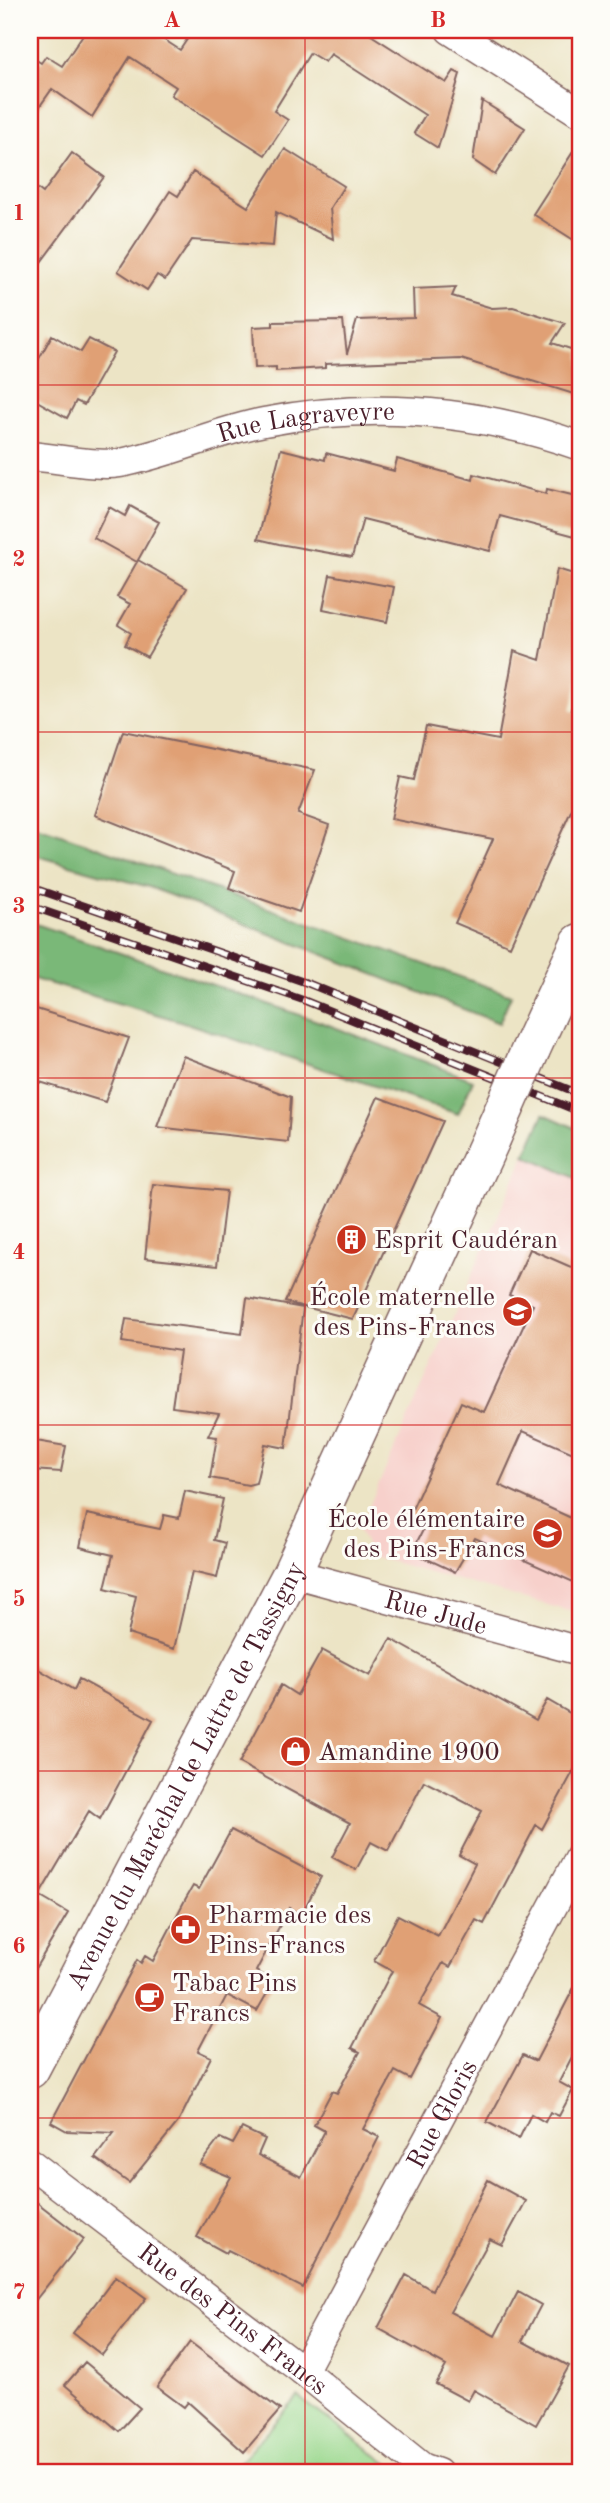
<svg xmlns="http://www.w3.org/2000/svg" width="610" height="2503" font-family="'Old Standard TT',serif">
  <rect width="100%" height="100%" fill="#fdfcf7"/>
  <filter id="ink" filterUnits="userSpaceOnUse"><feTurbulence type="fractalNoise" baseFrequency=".0143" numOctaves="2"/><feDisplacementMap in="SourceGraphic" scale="14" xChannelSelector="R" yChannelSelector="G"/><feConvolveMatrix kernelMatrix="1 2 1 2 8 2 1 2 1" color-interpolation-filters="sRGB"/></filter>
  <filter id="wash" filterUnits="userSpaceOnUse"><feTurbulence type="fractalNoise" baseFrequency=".00686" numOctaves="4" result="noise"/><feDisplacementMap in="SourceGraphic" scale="28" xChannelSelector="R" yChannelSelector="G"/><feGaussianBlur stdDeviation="1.57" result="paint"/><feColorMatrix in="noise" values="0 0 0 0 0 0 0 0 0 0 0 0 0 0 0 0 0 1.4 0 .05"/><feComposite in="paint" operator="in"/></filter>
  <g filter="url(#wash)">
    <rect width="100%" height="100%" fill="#ece4c5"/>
    <path fill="#f7d0cb" d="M525,1155l55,25v434l-209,-58 -12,-27z"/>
    <path fill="#99d78c" stroke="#727b5c" stroke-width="2" d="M298,2397l103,76h-171z"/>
    <path fill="#7ab878" stroke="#626c52" stroke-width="2" d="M30,824l28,9 453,162 -12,28 -350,-136 -119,-33z
      M30,922l296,102 147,56 -15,34 -278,-93 -150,-43z
      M544,1114l36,16v50l-55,-25z"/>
    <g id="blocks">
      <path fill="#e0a074" d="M86,30h63l31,20 12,-18 4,3 4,-5h163l83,53 8,-12 6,3 -22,74 -24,-15 11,-18 -94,-61 -6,8 -15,-9 -36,58 14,9 -23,35 -94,-60 5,-8 -46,-30 -38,60 -40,-28 -22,31v-64l11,7 5,-7 16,10z
        M482,101l43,27 -30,47 -22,-15z
        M580,141v103l-47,-30z
        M285,149l59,37 -14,22 3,31 -57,-27 -3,34 -81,-6 -27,40 -8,-5 -10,15 -29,-19 52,-80 8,5 15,-24 55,35z
        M72,153l32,24 -74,100v-94l13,10z
        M456,287l-4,9 40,12 21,-1 52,16 -13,20 28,9v44l-119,-37 -136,5v4l-49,3v-4l-21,1 -2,-41 20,-1v-4l70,-1 4,33 10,-34 57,-2 -1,-29z
        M52,335l29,17 8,-13 25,13 -30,53 -8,-4 -9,17 -37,-21v-22z
        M281,449l44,11 1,-7 68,18 3,-12 76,21 1,-6 72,20 1,-5 33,8v18l-5,21 -75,-20 -10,35 -127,-32 -11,38 -73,-13 -21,-5z
        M130,506l29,16 -22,40 -43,-24 15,-31 16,9z
        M138,560l49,28 -40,69 -22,-12 6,-12 -13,-8 12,-21 -13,-7z
        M557,569l23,7v98l-9,36 9,2v79l-70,155 -55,-23 38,-84 -102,-20 9,-42 14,3 12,-54 72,14 16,-89 26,9z
        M330,575l64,12 -7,35 -64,-13z
        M123,731l192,39 -17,44 31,11 -30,87 -70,-24 6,-17 -140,-56z
        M30,1007l99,31 -24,64 -75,-23z
        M183,1056l108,41 -3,45 -131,-15z
        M378,1097l65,24 -90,198 -68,-17z
        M153,1184l73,7 -9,75 -72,-8z
        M530,1249l50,22v185l-57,-25 -24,54 81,37v63l-105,-47 -20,34 -43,-20 13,-26 -17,-8 53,-116 23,10 49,-107 -24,-10z
        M247,1298l56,10 -17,140 -21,-4 -9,39 -8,2 -38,-7 7,-41 -9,-1 11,-23 -47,-6 8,-56 -58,-9 4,-23 116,15z
        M36,1441l30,5 -5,26 -29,-2z
        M185,1491l38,8 -9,41 11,3 -8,35 -25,-6 -18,77 -46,-15 8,-38 -31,-8 8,-33 -33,-8 7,-33 73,15 4,-14 15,3z
        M391,1639l145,81 11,-20 33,19v40l-38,70 -6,-4 -52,99 -8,-4 -26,47 -7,-4 -24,42 23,13 -32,61 -15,-8 -32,58 16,8 -76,151 -75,-38 -2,3 -29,-16 34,-60 -31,-13 20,-26 13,6 9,-16 23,11 -7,16 43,22 24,-46 -11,-6 18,-34 5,2 23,-41 -8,-4 40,-77 -18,-10 24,-46 40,21 37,-72 -16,-9 23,-44 -58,-30 -36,70 -17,-9 -15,28 -24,-13 18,-34 -111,-60 42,-78 16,10 25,-45 48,26z
        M30,1664l44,26 5,-11 74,41 -53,99 -11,-8 -50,85 29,17 -38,64z
        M231,1830l90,47 -20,38 -12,-7 -33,63 18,10 -17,30 -30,-16 -29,56 13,6 -32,64 -50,62 -34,-25 19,-25 -47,-2 -16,-9 86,-162 4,3 4,-7 8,5 33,-63 7,-12 6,3z
        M580,1976v65l-21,41 14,8 -14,26 -9,-4 -5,10 -14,-8 -12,25 -32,-17 36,-67 13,6z
        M488,2180l38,21 -24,44 -12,-6 -40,73 45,24 23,-44 23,13 -19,36 47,25 -33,59 -62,-35 -6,11 -32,-17 10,-18 -68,-38 28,-53 26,15z
        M30,2197l54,42 -54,68z
        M116,2276l30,22 -44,57 -29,-22z
        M190,2342l90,68 -36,42 -56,-50 -4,5 -27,-20z
        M85,2362l55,46 -21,23 -54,-46z"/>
    </g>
  </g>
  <g filter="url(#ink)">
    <use href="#blocks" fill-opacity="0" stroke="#836461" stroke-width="2"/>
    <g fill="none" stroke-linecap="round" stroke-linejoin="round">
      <defs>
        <g id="street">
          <path d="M450,30l130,83"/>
          <path id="s1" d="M30,456c26,2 66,11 90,7 49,-9 96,-32 144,-41 109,-21 212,-13 316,24"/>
          <path id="s2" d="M292,1573l288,78"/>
          <path id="s3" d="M30,2163l273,208 119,96 16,6"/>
          <path id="s4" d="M303,2371l277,-515"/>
        </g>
        <g id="secondary">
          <path d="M531,1049l49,-106"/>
          <path id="s5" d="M30,2069l262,-496 199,-434"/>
        </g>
      </defs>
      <use href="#street" stroke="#836461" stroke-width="31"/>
      <use href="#secondary" stroke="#836461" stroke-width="41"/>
      <use href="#street" stroke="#fff" stroke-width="28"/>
      <use href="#secondary" stroke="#fff" stroke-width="38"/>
      <defs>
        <path id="rail" d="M30,887l277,96 273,111
          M30,906l273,94 277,112"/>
      </defs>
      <use href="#rail" stroke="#4a1f2b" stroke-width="8"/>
      <use href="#rail" stroke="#fdfcf7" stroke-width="5" stroke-dasharray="16" stroke-linecap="butt"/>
      <defs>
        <path id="secondary-bridge" d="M491,1139l40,-90"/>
      </defs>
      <use href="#secondary-bridge" stroke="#836461" stroke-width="41" stroke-linecap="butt"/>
      <use href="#secondary-bridge" stroke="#fff" stroke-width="38"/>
    </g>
  </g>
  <path fill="none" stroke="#d62828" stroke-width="2" stroke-opacity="0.55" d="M305,30v2443M30,385h550M30,732h550M30,1078h550M30,1425h550M30,1771h550M30,2118h550"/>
  <defs>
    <symbol id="building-disc" viewBox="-11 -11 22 22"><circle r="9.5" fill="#c8321e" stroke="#fdfcf7"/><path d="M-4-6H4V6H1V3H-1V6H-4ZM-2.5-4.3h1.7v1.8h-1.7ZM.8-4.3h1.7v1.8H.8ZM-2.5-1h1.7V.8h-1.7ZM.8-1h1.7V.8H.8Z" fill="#fff"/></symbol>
    <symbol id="school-disc" viewBox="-11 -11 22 22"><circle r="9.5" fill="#c8321e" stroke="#fdfcf7"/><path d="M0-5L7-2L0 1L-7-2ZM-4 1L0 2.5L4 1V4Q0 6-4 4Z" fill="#fff"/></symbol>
    <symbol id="shop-disc" viewBox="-11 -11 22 22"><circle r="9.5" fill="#c8321e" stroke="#fdfcf7"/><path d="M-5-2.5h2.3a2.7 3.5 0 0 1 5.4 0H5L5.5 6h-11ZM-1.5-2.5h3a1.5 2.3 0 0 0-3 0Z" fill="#fff"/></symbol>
    <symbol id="pharmacy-disc" viewBox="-11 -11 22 22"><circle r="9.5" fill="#c8321e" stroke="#fdfcf7"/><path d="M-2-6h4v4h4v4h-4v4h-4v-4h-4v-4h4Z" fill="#fff"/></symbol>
    <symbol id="cafe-disc" viewBox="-11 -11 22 22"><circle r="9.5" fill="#c8321e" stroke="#fdfcf7"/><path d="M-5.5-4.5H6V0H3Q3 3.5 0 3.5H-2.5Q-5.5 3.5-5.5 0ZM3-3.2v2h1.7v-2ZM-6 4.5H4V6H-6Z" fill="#fff"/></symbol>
  </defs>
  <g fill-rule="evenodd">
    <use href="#building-disc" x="334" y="1222" width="35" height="35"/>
    <use href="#school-disc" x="500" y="1294" width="35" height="35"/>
    <use href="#school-disc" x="530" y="1516" width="35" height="35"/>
    <use href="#shop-disc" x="278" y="1734" width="35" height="35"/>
    <use href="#pharmacy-disc" x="168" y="1912" width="35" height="35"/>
    <use href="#cafe-disc" x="132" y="1980" width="35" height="35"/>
  </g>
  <g text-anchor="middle" stroke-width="6" stroke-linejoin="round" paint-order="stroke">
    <g font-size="26" fill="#4a1f2b" stroke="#fdfcf7">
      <text dy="9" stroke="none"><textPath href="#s1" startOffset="282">Rue Lagraveyre</textPath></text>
      <text dy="9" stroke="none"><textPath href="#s2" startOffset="149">Rue Jude</textPath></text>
      <text dy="9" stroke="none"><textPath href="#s5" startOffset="332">Avenue du Maréchal de Lattre de Tassigny</textPath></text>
      <text dy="9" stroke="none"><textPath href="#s4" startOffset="292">Rue Gloris</textPath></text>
      <text dy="9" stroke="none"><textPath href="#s3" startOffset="256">Rue des Pins Francs</textPath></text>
    </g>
    <g font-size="26" fill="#4a1f2b" stroke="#fdfcf7" text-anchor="start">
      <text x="374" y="1248">Esprit Caudéran</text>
      <text x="495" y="1305" text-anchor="end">École maternelle<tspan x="495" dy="30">des Pins-Francs</tspan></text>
      <text x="525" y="1527" text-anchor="end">École élémentaire<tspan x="525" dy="30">des Pins-Francs</tspan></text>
      <text x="318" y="1760">Amandine 1900</text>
      <text x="208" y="1923">Pharmacie des<tspan x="208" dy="30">Pins-Francs</tspan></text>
      <text x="172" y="1991">Tabac Pins<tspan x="172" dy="30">Francs</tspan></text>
    </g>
  </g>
  <rect width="610" height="2503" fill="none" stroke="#fdfcf7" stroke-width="77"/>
  <rect x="38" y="38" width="534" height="2426" fill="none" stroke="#d62828" stroke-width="2.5"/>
  <g font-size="23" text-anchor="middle" font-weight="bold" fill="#d62828">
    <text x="172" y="27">A</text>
    <text x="438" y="27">B</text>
    <text x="19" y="220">1</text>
    <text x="19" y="566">2</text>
    <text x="19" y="913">3</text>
    <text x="19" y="1259">4</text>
    <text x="19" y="1606">5</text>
    <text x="19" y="1953">6</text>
    <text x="19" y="2299">7</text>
  </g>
</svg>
